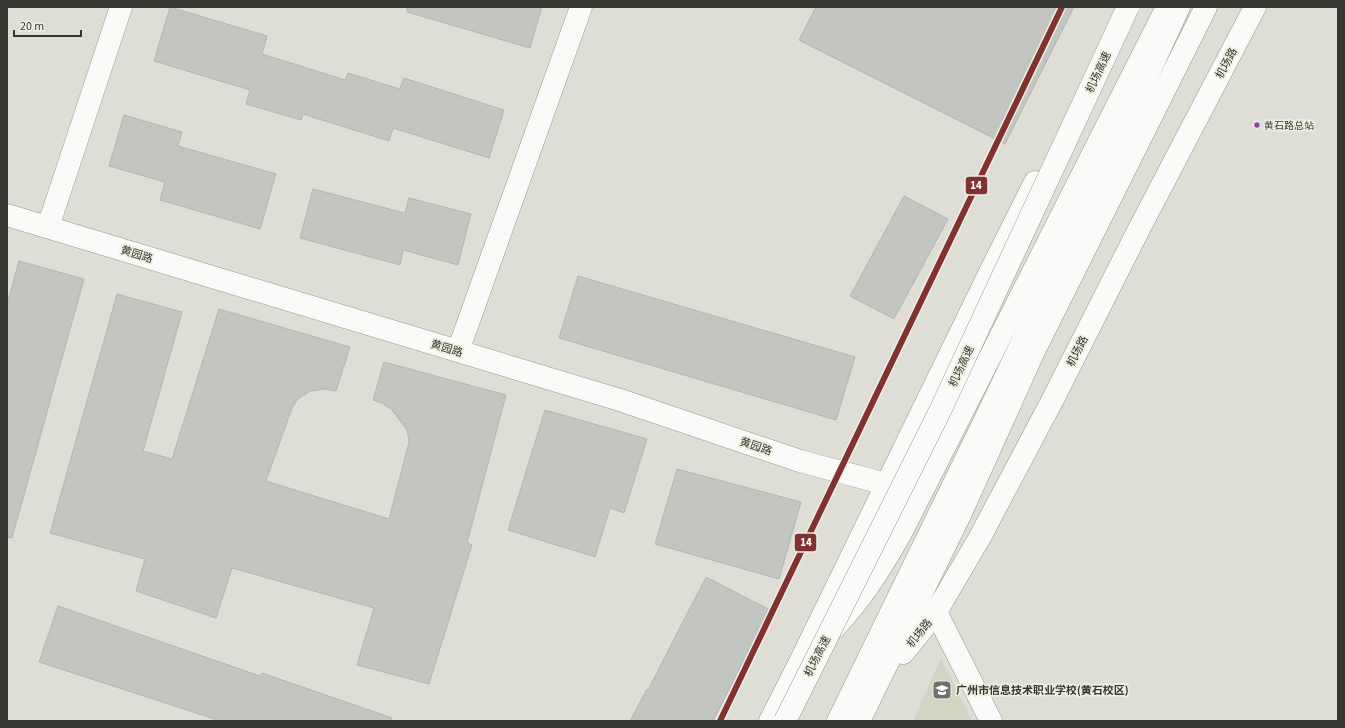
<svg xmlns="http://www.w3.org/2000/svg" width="1345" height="728" font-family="'Source Sans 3','Noto Sans SC',sans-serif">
  <rect width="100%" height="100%" fill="#deded6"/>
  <path fill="#d4d4c5" d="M941,658l31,63h-59z"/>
  <path fill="#c3c6c0" stroke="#b4b6b1" d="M170,7l97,29 -5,18 83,26 3,-7 52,16 4,-11 100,32 -15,48 -96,-30 -4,13 -86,-27 -2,6 -55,-16 4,-14 -96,-29z
    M407,7h135l-12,41 -123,-36z
    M816,7h258l-69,137 -206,-104z
    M124,115l58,17 -4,14 98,28 -16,55 -100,-29 5,-18 -56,-16z
    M313,189l92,24 4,-15 62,16 -13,51 -55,-15 -3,15 -100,-27z
    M904,196l44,23 -54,100 -44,-23z
    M19,261l65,18 -72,259 -5,-1v-233z
    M578,276l277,81 -19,63 -277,-82z
    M117,294l65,18 -39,139 29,8 47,-150 131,38 -14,44 -10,-2 -16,2 -13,9 -5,8 -26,73 123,38 20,-77 -2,-12 -15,-20 -10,-7 -9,-3 11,-38 122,33 -39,148 5,2 -43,139 -72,-19 17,-57 -142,-40 -16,50 -80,-27 9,-32 -95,-26z
    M545,410l102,29 -23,74 -14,-5 -15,49 -87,-27z
    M677,469l124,33 -22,77 -124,-35z
    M706,577l64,33 -57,111h-83l17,-32 1,1z
    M58,606l202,70 2,-3 130,45 -1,3h-170l-182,-59z"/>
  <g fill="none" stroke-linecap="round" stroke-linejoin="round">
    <defs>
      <path id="minor" d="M7,215l613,185 180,61 86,23
        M48,227l73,-220
        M458,351l123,-344
        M936,612l55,109"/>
      <path id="trunk" d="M835,627c28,-29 48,-62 67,-96l265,-524
        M903,653l33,-41 44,-75 73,-138 85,-168 117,-224
        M770,721l30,-59 191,-392 44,-88
        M859,721l101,-206 74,-164 172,-344"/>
      <path id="motorway" d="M838,721l145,-297 109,-228 87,-189"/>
    </defs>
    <use href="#minor" stroke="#969690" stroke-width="23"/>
    <use href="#trunk" stroke="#969690" stroke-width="23"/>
    <use href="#motorway" stroke="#969690" stroke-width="23"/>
    <use href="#minor" stroke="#fafaf9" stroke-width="22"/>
    <use href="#trunk" stroke="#fafaf9" stroke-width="22"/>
    <use href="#motorway" stroke="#fafaf9" stroke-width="22"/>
    <defs>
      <path id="motorway-bridge" d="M785,721l155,-310 188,-404"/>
    </defs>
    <use href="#motorway-bridge" stroke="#969690" stroke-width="23" stroke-linecap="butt"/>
    <use href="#motorway-bridge" stroke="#fafaf9" stroke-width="22"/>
    <defs>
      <path id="metro-1" d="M720,721l342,-714"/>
    </defs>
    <use href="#metro-1" stroke="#eef0e0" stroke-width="9"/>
    <use href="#metro-1" stroke="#81312f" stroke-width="6"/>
  </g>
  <defs>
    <symbol id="school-square" viewBox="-11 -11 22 22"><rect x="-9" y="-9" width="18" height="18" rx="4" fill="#71716b" stroke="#eef0e0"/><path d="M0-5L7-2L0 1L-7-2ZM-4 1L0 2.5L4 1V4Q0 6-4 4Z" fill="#fff"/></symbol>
  </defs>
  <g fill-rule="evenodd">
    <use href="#school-square" x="931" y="679" width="22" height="22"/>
  </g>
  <circle fill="#8e44ad" stroke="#eef0e0" stroke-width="1.5" cx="1257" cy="125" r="3.5"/>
  <g text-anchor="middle" stroke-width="3.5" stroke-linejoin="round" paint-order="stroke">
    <g font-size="10" fill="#373731" stroke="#eef0e0" text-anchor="start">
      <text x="1264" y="129">黄石路总站</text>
    </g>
    <g font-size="11" fill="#373731" stroke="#eef0e0">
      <text transform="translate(1226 63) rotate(-62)" y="4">机场路</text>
      <text transform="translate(1098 72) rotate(-65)" y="4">机场高速</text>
      <text transform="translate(137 254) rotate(17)" y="4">黄园路</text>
      <text transform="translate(447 348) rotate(17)" y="4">黄园路</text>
      <text transform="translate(1077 351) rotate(-63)" y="4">机场路</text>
      <text transform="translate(961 366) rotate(-65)" y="4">机场高速</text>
      <text transform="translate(756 446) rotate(19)" y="4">黄园路</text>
      <text transform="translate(919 633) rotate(-51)" y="4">机场路</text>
      <text transform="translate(817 656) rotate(-63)" y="4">机场高速</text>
    </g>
    <g font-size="11" font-weight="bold" fill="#373731" stroke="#eef0e0" text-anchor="start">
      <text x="956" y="694">广州市信息技术职业学校(黄石校区)</text>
    </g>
  </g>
  <g stroke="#eef0e0" stroke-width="1.5">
    <rect x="965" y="176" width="23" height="19" rx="4" fill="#81312f"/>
    <rect x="794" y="533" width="23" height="19" rx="4" fill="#81312f"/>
  </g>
  <g font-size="11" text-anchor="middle" font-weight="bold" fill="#fff">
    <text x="976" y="189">14</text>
    <text x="806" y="546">14</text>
  </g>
  <rect width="1345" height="728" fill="none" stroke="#373731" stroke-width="16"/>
  <path d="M14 30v6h67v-6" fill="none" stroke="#373731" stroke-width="2"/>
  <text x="20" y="30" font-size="12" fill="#373731" stroke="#eef0e0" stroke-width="3" paint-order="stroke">20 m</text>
</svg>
